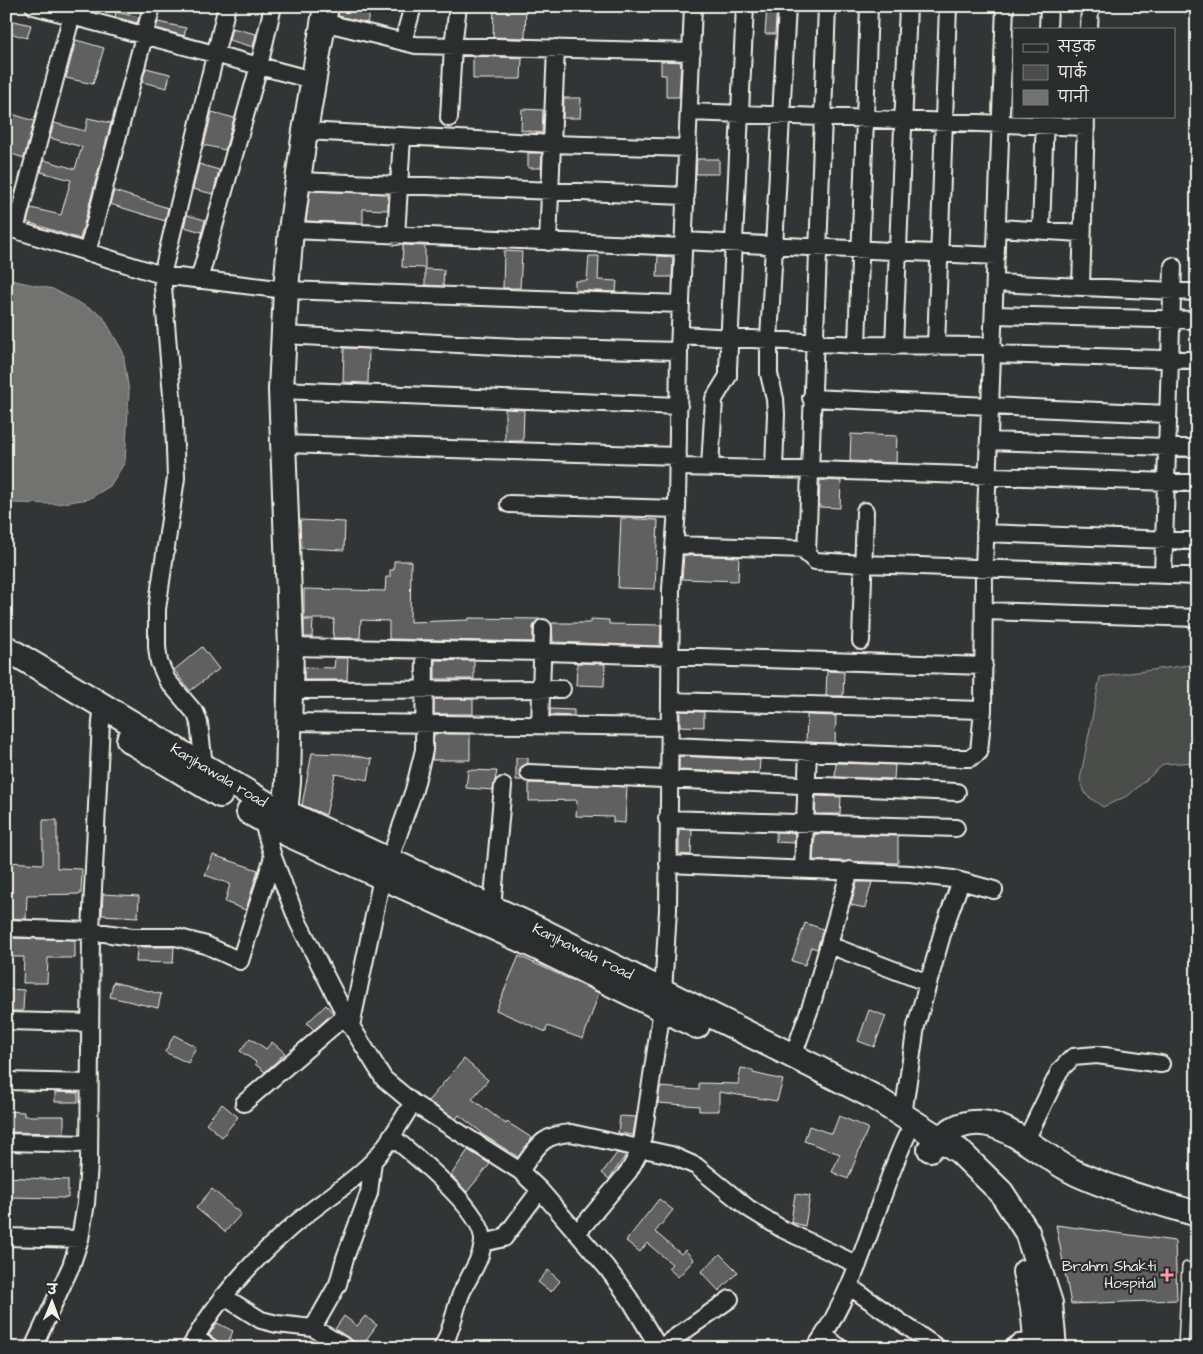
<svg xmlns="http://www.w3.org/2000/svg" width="1203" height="1354" font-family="'Architects Daughter','Playpen Sans Deva',sans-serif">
  <rect width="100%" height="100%" fill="#323535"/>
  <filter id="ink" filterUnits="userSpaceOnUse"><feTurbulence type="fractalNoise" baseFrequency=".02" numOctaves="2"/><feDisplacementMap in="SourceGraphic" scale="10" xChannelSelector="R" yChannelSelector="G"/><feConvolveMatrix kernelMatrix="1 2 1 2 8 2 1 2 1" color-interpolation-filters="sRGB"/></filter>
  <g filter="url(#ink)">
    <path fill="#4b4d4c" stroke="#a09f9a" d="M1196,664l1,98 -33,2 -35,31 -26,12 -17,-12 -6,-15 20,-103z"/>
    <path fill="#727370" stroke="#a6a5a0" d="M6,279l47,10 49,26 21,37 6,40 -4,70 -15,24 -21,13 -32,5 -47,-1 -4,-3z"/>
    <path fill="#5f605f" stroke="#f4f1e8" d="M340,6l30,7 -3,10 -29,-7z
      M494,6h32l-1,32 -32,-1z
      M767,6h10l-2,28h-10z
      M116,12l23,5 -2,6 -22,-6z
      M6,19l25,6 -4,13 -21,-6z
      M158,22l28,6 -2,8 -28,-8z
      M232,28l24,6 -3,13 -24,-7z
      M76,40l28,8 -11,36 -27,-6z
      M473,56l49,2 -1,21h-48z
      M661,61l20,1 -2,35h-13v-22h-5z
      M146,68l24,6 -3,14 -25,-6z
      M564,98h17l-1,20h-17z
      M522,109l21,1 -1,23 -21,-3z
      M212,112l22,6 -9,32 -21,-5z
      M12,114l22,7 -10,37 -18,-6v-20z
      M88,118l23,5 -31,116 -53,-17 4,-14 30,7 10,-35 -30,-8 3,-12 31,9 7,-22 -32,-9 4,-15 31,8z
      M528,153h14l-1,15h-13z
      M697,159h22v15h-23z
      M199,164l20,6 -6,24 -20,-5z
      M114,191l54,17 -3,13 -55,-17z
      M310,191l78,3v16l-25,-1v14l-57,-2z
      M187,215l18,5 -3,12 -18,-5z
      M403,245l22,1v22l-23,-1z
      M504,251l18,1 -2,36h-17z
      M589,256h10l-1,24 19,1 -1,11 -41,-2v-9h12z
      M658,256l15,1 -1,20h-15z
      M425,269l19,1 -1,16 -18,-1z
      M344,348l25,1 -1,34 -25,-1z
      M505,409l19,1 -1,31h-18z
      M851,434l46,2 -1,27 -46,-2z
      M820,480l21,1 -1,27 -21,-1z
      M621,518l37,2 -3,69 -37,-1z
      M300,520l45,2 -1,28 -43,-2z
      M684,555l55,2 -1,24 -56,-2z
      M394,561h17l-1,61 59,-2v-2l70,1 -6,8v15l-144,-3v-18l-28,-1 -1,18h-27l1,-19h-30v-30l81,2 1,-14h4v-7h4z
      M591,619l18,1v4l52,1 -1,21 -107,-4 -1,-19h39z
      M304,620h9l-1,17h-8z
      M202,647l17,22 -29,22 -16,-21z
      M335,658h13l-1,22h-43v-13l30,1z
      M435,660l39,1v18h-39z
      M577,663l28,1 -1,22 -28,-1z
      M827,671l17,1 -1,24h-17z
      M434,699h39v15h-39z
      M550,709l24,1v6l-24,-1z
      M680,711l24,1v15l-24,-1z
      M807,715l29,1 -1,27 -29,-1z
      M434,734h36v26h-38z
      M312,753l32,1 28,5 -4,21 -33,-6 -9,41 -24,-10z
      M679,756l81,4 -1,13 -80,-3z
      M516,758h12v5l-7,4 -2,5 3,8h-6z
      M836,763l59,2 -1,14 -59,-2z
      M468,770l29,1 -4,19 -27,-2z
      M529,783l98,4 -2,36 -12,-1v-5l-37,-1 1,-16 -48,1z
      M816,796l25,1 -1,17h-25z
      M43,820h14v48l25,1 -1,25 -54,1 -1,24 -18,-1 -2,-56 37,2z
      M679,829l13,1 -1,25 -12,-1z
      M776,832l19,1 -1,10 -18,-1z
      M815,834l83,2v27l-85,-3z
      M213,855l45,15 -12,40 -21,-8 5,-18 -25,-9z
      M857,882h15l-7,26 -14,-3z
      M103,894l36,2 -1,21 -36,-2z
      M805,923l18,6 -6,20 -6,-2 -6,18 -13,-4z
      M11,938l64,2v18h-27l-1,25h-24l1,-26h-14z
      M137,947h37l-1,16 -37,-1z
      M519,956l80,37 -16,46 -36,-13 -1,6 -50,-22z
      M113,982l48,12 -3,14 -48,-11z
      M8,989l16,1 -1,21h-16z
      M326,1005l7,8 -19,17 -7,-7z
      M869,1010l17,6 -12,31 -16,-6z
      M174,1035l22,12 -8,16 -23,-11z
      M250,1038l16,11 6,-7 13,11 -20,19 -10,-8 1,-2 -16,-11z
      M464,1059l24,21 -16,19 34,25 1,-2 25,16 -14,19 -38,-24 1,-1 -22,-17 -3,4 -28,-18z
      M741,1068l12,2v3l30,7 -6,21 -58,-9v19h-20v-5l-41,-3 2,-16 39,3v-7l39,1z
      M55,1092l23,1v9h-23z
      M222,1104l16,13 -16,20 -16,-14z
      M6,1111l18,1v4h40v17l-58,-1z
      M620,1116l16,1 -3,18 -15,-2z
      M839,1116l29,12 -20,51 -16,-7 8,-18 -36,-13 5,-15 23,8z
      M468,1150l22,14 -23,28 -16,-17z
      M617,1153l9,2 -17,24 -7,-6z
      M6,1177l62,3v18l-62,-1z
      M212,1189l29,25 -16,18 -29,-24z
      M795,1194l15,2 -5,30 -14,-4z
      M659,1199l14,11 -18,22 26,22 4,-4 9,10 -16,17 -10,-9 4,-4 -25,-21 -7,9 -14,-11z
      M1056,1225l119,16 2,59 -106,4z
      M720,1254l18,18 -19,19 -18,-19z
      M548,1270l12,11 -9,11 -13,-10z
      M344,1316l13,10 8,-10 12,9 -17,23h-3l-5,-8 -17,-11z
      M217,1323l16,8 -7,16 -17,-12z"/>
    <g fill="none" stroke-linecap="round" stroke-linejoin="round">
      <defs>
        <path id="lane" d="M1183,1348l4,-81"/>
        <path id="street" d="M34,6l278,74
          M827,6l-20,548 8,7 49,3 333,12
          M323,22l93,23 276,7
          M1048,29l1,-23
          M1089,29l1,-23
          M403,42l10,-36
          M689,112l397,15
          M449,118l4,-72 5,-40
          M305,131l247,13 136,4
          M298,181l388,15
          M6,227l156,48 124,15 395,14
          M997,228l84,5
          M15,230l59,-223
          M291,230l392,17
          M1041,230l4,-114
          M396,236l6,-99
          M684,241l312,15
          M548,242l8,-194
          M87,253l65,-247
          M199,280l60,-214 14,-60
          M995,283l202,9
          M1081,287l5,-170
          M994,315l203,5
          M284,335l232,12 163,4
          M680,335l177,10 136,1
          M857,345l12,-339
          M894,346l14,-340
          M936,347l12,-341
          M992,354l205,6
          M281,390l398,16
          M811,398l356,16
          M989,441l208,7
          M283,444l395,12
          M678,467l139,3 380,13
          M710,467l4,-68 14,-23v-7l17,-363
          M774,469l2,-55 -1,-15 -6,-25v-35l18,-333
          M509,504l168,5
          M985,533l212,8
          M675,545l131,4
          M1163,575l10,-309
          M984,611l213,7
          M861,641l4,-130
          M291,647l254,5 439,14
          M291,690l271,-1
          M670,701l313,9
          M290,722l380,5
          M540,725l3,-97
          M671,746l287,12h12l9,-6 4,-42 1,-141 21,-563
          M204,766l-5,-43 -3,-9 -29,-34 -8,-18 -2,-15v-38l19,-131 -2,-58 -12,-145 65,-269
          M529,773l428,19
          M262,819l11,38 25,65 53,104 33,53 29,24 107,68 20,19 67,78 22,30 30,50
          M667,819l289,9
          M668,864l242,10 43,5 41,11
          M803,869l5,-117
          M492,908l11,-122
          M6,928l85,3 41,6h44l30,8 34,16 33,-104
          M829,945l99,38
          M6,1021l83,2
          M351,1026l29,-139 34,-97 10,-40 1,-100
          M793,1056l20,-56 37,-130
          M6,1081l83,2
          M244,1103l101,-87
          M903,1115l13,-89 27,-95 18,-50
          M391,1136c23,19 93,75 92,105 -1,19 -15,36 -22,53 -7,18 -9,37 -19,54
          M1026,1140l34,-70 13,-13 24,-2 64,9
          M6,1142l83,2
          M520,1171c17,-23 20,-36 51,-38l100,22 25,11 52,42 34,21 76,36
          M578,1232l51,-61 12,-22 21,-140 6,-99 3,-321 6,-80 2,-158 14,-345
          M6,1237l74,2
          M483,1243l21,-5 36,-48
          M850,1287l88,61
          M223,1296l38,24 16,4 36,4 34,20
          M313,1328l25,-44 7,-26 24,-65 4,-32
          M824,1335l16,13
          M195,1338l16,10
          M33,1348l38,-82 9,-27 6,-36 3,-39 2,-233 10,-209 2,-16
          M190,1348c25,-49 73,-99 117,-134 22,-17 45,-32 65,-52 16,-16 28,-40 41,-59
          M660,1348l70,-49
          M815,1348c46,-65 59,-143 92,-213
          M1012,1348l7,-5 18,-2"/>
        <path id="secondary" d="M6,648l261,156 271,125 255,127 79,40 87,55 42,41 26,40 23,71 4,45
          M129,740l91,55
          M249,812l39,22 240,109 169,83
          M285,813l3,-30 3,-136 -10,-257 5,-100 5,-60 14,-99 21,-125
          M930,1149c52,-62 98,2 148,25 38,17 79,28 119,40
          M1025,1272l8,35 4,41"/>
      </defs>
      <use href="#lane" stroke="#f4f1e8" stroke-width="12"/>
      <use href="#street" stroke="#f4f1e8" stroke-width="20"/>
      <use href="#secondary" stroke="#f4f1e8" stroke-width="28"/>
      <use href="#lane" stroke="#2a2d2e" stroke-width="9"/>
      <use href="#street" stroke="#2a2d2e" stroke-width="16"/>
      <use href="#secondary" stroke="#2a2d2e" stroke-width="24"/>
    </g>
  </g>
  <path fill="#ff9aa2" stroke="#2a2d2e" stroke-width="2" d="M1164.5 1267.5h5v5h5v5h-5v5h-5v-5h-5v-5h5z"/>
  <g text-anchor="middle" stroke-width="4.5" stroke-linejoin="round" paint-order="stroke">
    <g font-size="15" fill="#f4f1e8" stroke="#2a2d2e">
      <text transform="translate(219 775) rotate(31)" y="5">Kanjhawala road</text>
      <text transform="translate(583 951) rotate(26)" y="5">Kanjhawala road</text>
    </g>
    <g font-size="15" fill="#f4f1e8" stroke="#2a2d2e" text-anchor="end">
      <text x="1156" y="1271">Brahm Shakti<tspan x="1156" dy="17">Hospital</tspan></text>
    </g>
  </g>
  <rect width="1203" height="1354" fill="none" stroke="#2a2d2e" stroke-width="25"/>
  <rect x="12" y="12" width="1178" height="1329" fill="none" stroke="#f4f1e8" stroke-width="2" filter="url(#ink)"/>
  <rect x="1013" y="28" width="162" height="90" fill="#2a2d2e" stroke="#7b7b78"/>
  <rect x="1023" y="44" width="25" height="8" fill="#2a2d2e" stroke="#7b7b78"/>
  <text x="1058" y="52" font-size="15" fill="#f4f1e8">सड़क</text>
  <rect x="1023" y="65" width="25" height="15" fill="#4b4d4c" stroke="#7b7b78"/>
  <text x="1058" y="78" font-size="15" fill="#f4f1e8">पार्क</text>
  <rect x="1023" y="90" width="25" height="15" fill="#727370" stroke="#7b7b78"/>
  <text x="1058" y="102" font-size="15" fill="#f4f1e8">पानी</text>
  <g transform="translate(52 1302) rotate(1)" stroke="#2a2d2e" stroke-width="4" paint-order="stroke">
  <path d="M0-4L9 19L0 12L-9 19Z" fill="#f4f1e8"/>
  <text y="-8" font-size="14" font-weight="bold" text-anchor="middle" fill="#f4f1e8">उ</text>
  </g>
</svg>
